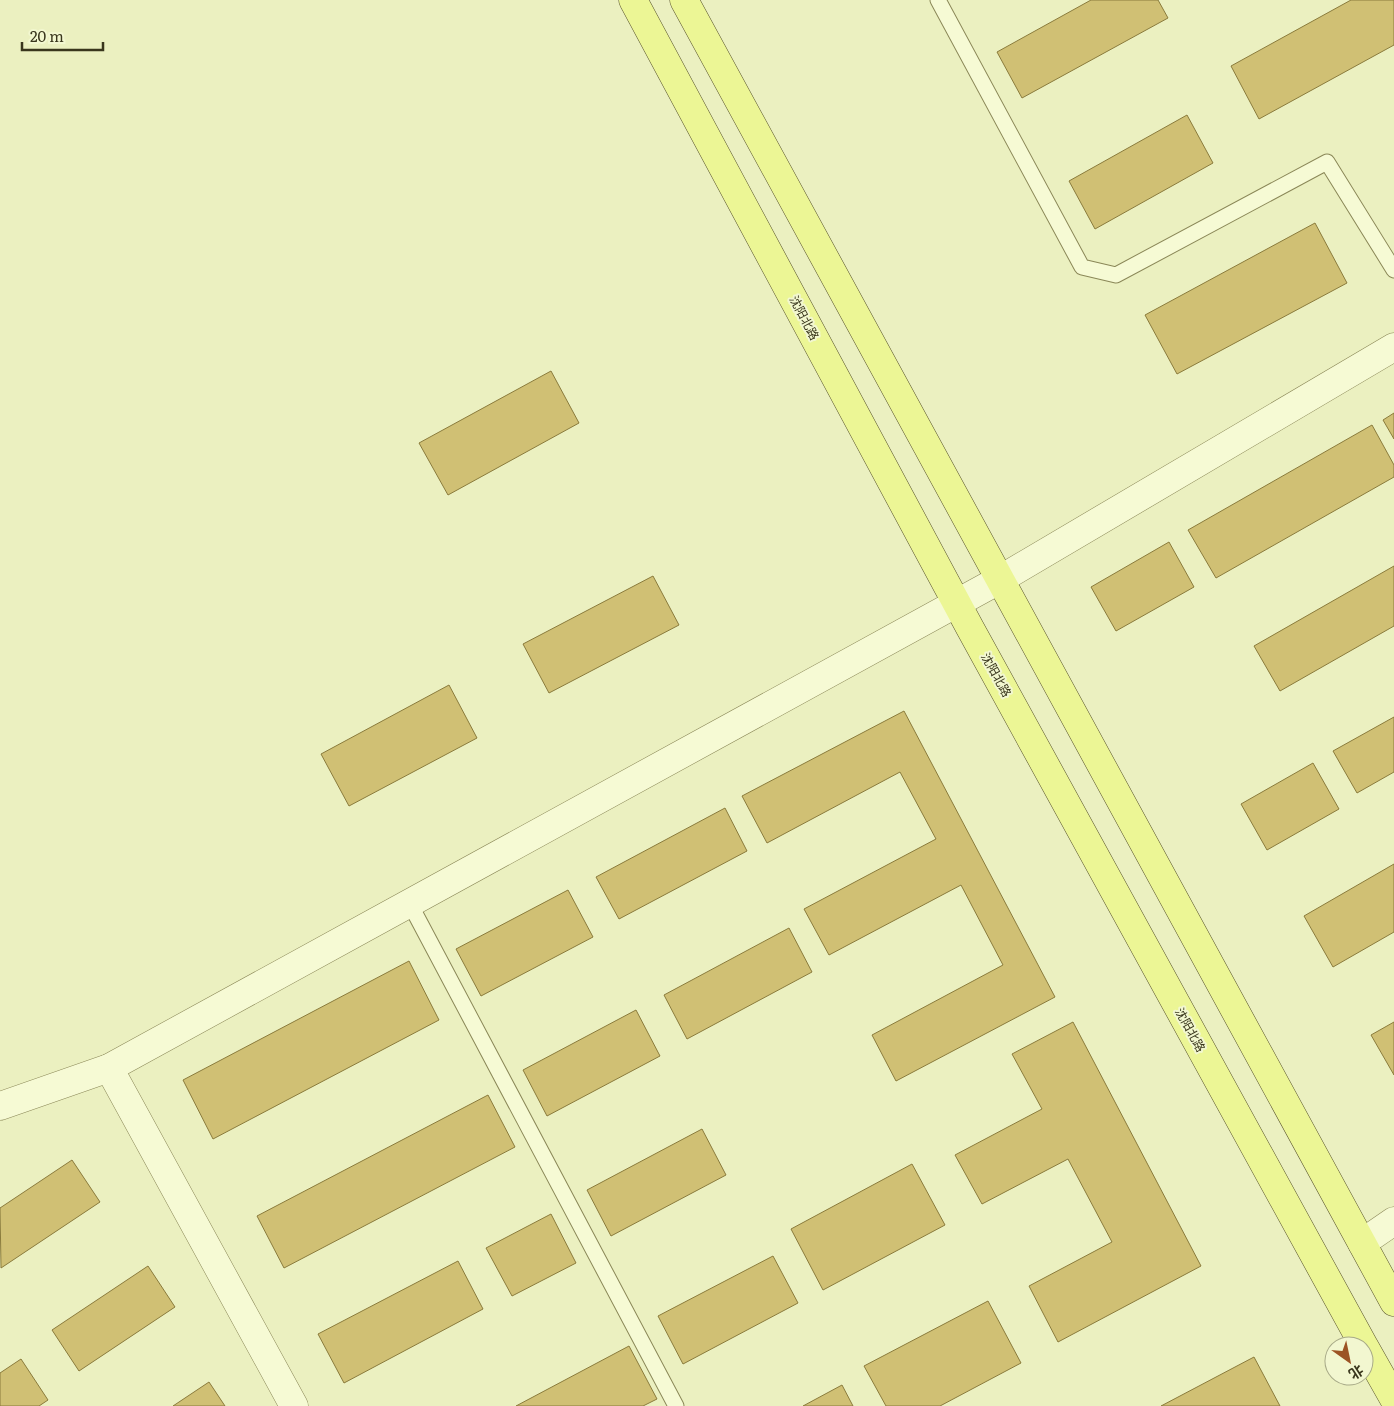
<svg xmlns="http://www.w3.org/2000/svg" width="1394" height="1406" font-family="Literata,'Noto Sans SC',serif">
  <rect width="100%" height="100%" fill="#ebf0c0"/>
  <path fill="#d0c074" stroke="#8a7b3c" d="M1091,0h67l10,18 -146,80 -25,-46z
    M1351,0h43v45l-135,74 -28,-53z
    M1187,115l26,48 -118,66 -26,-48z
    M1315,223l32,60 -170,91 -32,-59z
    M551,371l28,52 -131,72 -29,-52z
    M1394,413v26l-11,-19z
    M1372,425l22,40v12l-178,101 -28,-48z
    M1169,542l25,45 -78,44 -25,-44z
    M1394,566v60l-114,65 -26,-45z
    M653,576l26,49 -130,68 -26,-49z
    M449,685l28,53 -128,68 -28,-52z
    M904,711l151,286 -159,84 -24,-46 131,-70 -42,-80 -132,70 -25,-46 132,-70 -36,-67 -133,71 -25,-47z
    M1394,717v55l-37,21 -24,-42z
    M1313,763l26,46 -72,41 -26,-46z
    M725,808l22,43 -128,68 -23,-42z
    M1394,864v68l-61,35 -29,-51z
    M568,890l25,47 -112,59 -25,-47z
    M789,928l23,44 -125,67 -23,-44z
    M409,961l30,59 -226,119 -30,-59z
    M636,1010l24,46 -113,60 -24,-46z
    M1073,1022l128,244 -143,76 -29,-56 83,-44 -44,-83 -86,45 -27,-49 87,-46 -30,-55z
    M1394,1022v53l-23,-40z
    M488,1095l27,52 -231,121 -27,-52z
    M702,1129l24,46 -115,61 -24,-46z
    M72,1160l28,42 -99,66 -1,-60z
    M912,1164l33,61 -122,65 -32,-61z
    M551,1214l25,49 -64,33 -26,-48z
    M773,1256l25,47 -115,61 -25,-48z
    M458,1261l25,48 -139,74 -26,-49z
    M148,1266l27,41 -96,64 -27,-41z
    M988,1301l33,62 -81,43h-54l-22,-40z
    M629,1346l28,53 -14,7h-127z
    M1254,1357l26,49h-119z
    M21,1359l27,41 -9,6h-39v-33z
    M209,1382l16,24h-52z
    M842,1385l11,21h-50z"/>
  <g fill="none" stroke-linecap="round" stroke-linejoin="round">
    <defs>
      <path id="service" d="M938,0l144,267 34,8 211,-113 67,108
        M410,904l266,502"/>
      <path id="minor" d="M0,1106l109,-38 890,-488 395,-233
        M1362,1243l32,-22"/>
      <path id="tertiary" d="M109,1068l185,338"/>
      <path id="primary" d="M633,0l337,628 394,718
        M684,0l710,1302
        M1364,1346l30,53"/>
    </defs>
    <use href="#service" stroke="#8a8757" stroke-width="17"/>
    <use href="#minor" stroke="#8a8757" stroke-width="29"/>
    <use href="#tertiary" stroke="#8a8757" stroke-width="29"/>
    <use href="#primary" stroke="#57522c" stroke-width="29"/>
    <use href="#service" stroke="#f6fad4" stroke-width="15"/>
    <use href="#minor" stroke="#f6fad4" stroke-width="28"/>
    <use href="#tertiary" stroke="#f6fad4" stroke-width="28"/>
    <use href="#primary" stroke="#ecf695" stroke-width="28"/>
  </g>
  <g text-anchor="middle" stroke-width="4" stroke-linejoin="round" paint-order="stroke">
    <g font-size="12" fill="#39361c" stroke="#f2f7d0">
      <text transform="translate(804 318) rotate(62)" y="4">沈阳北路</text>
      <text transform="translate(996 675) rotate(61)" y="4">沈阳北路</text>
      <text transform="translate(1190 1030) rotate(61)" y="4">沈阳北路</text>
    </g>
  </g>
  <g transform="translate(1349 1361) rotate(147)"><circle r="24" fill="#f2f7d0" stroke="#a8aa88"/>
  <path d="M0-4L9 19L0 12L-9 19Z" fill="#9c5424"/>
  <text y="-8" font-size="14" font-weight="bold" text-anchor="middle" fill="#39361c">北</text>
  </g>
  <path d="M22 42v8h81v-8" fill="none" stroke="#39361c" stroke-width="2.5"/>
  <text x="30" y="42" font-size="15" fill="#39361c" stroke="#f2f7d0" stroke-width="4" paint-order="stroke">20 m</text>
</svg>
